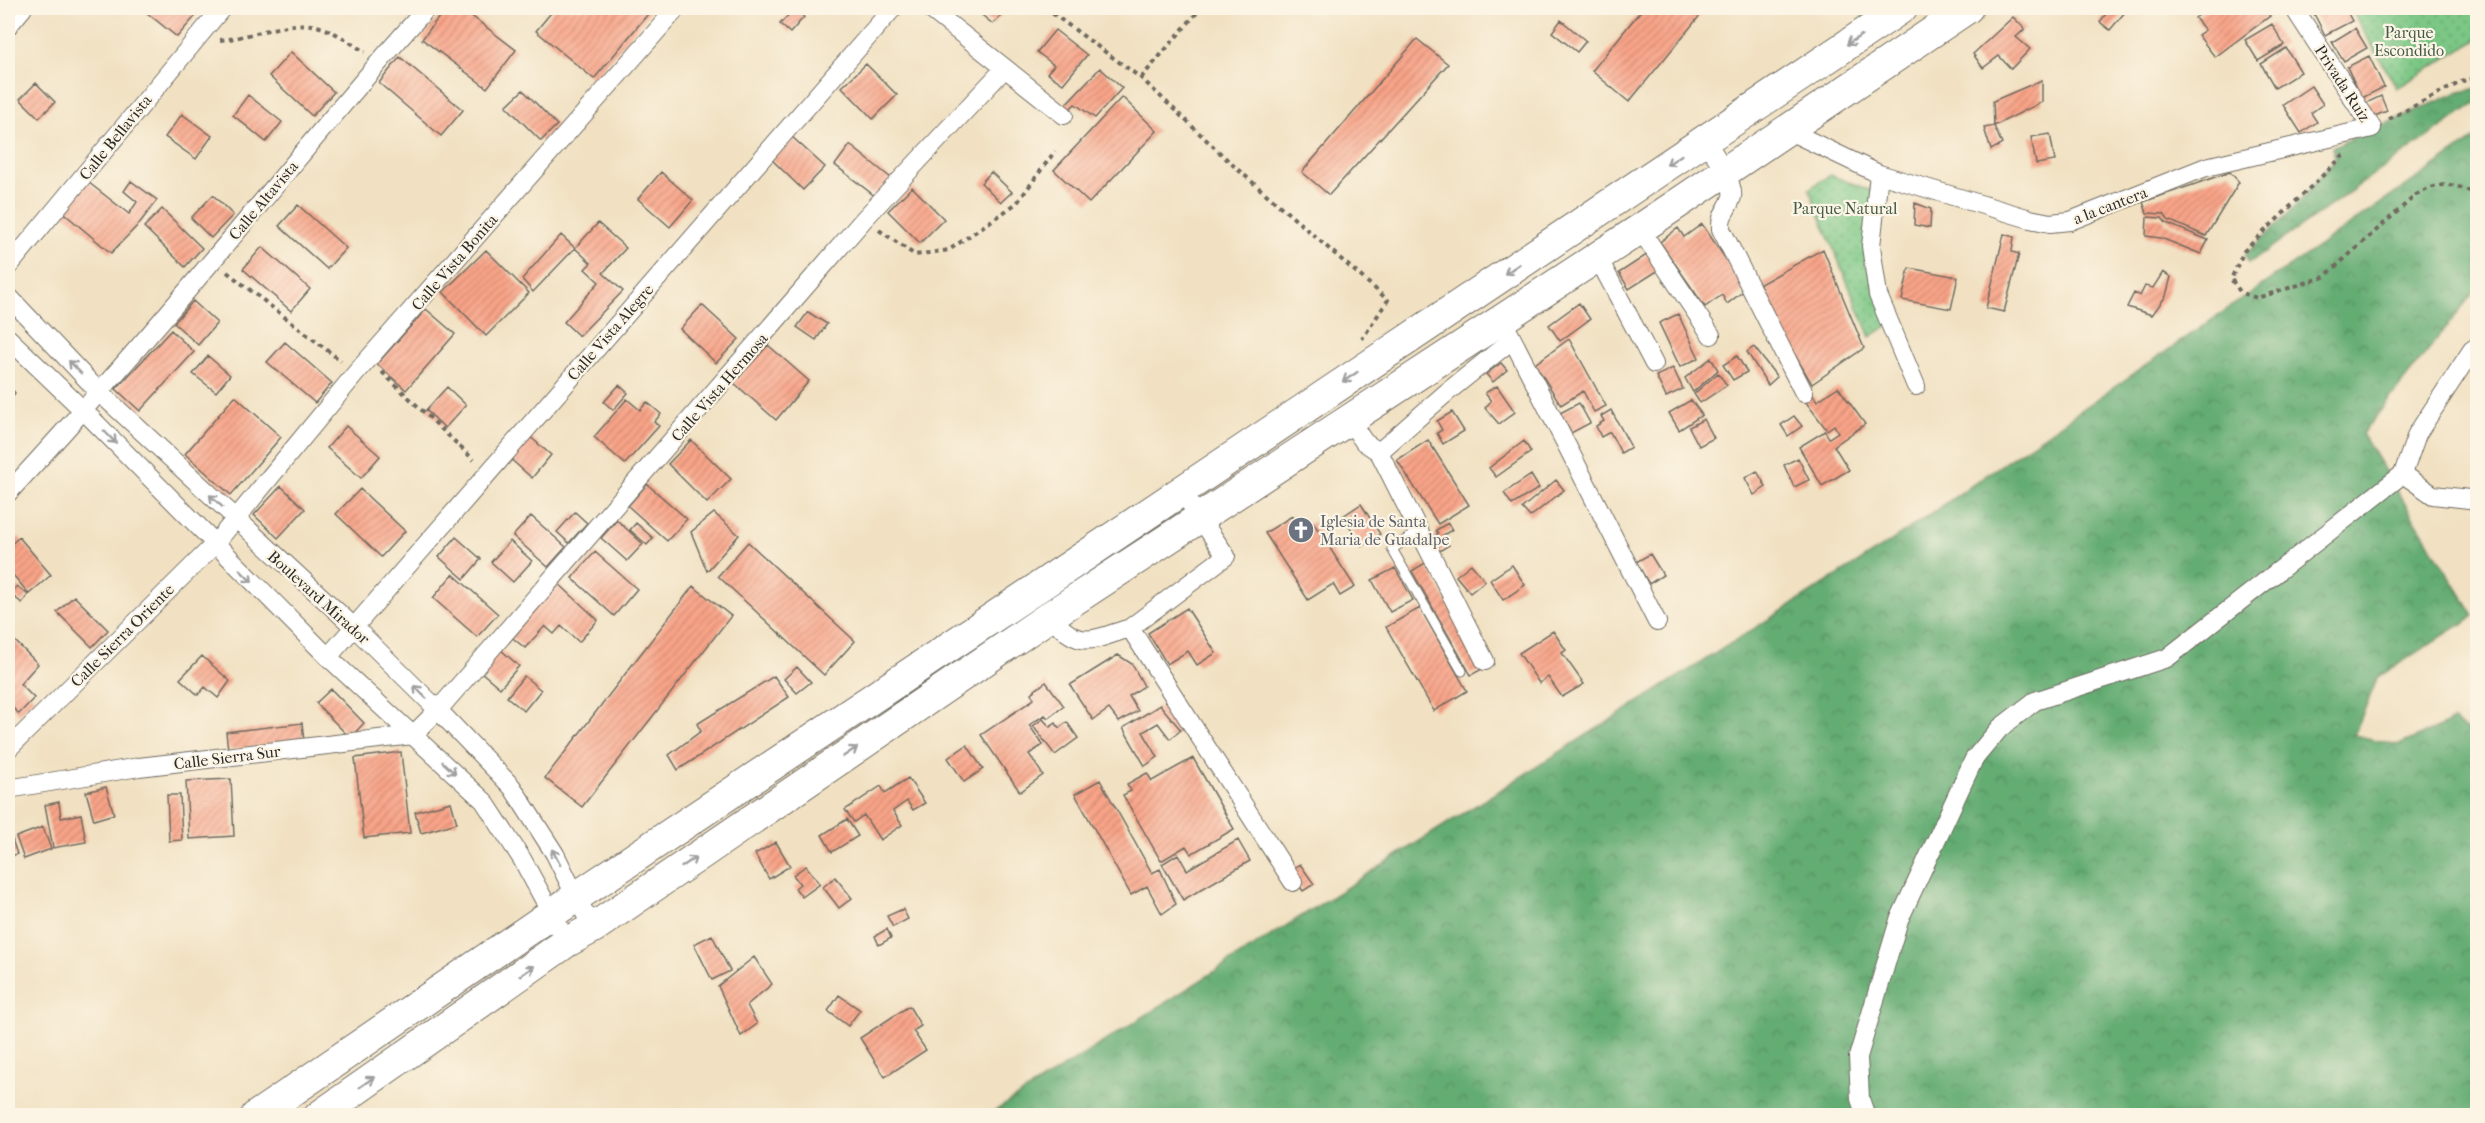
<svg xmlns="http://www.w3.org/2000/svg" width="2485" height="1123" font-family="'IM FELL French Canon',serif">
  <defs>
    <pattern id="forest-crowns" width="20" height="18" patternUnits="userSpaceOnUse" patternTransform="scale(1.5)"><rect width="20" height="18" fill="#64ac72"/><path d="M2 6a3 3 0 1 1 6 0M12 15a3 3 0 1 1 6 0" fill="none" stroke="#538c5e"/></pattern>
    <pattern id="park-dots" width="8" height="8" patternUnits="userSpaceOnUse" patternTransform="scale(1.5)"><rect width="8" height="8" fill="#7bc785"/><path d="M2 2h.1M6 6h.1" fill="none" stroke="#65a26d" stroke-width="1.8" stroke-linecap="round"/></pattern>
    <pattern id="building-hatch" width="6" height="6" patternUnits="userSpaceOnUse" patternTransform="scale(1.5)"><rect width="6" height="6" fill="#f9a488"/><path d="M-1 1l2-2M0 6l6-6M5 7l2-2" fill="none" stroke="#ca866f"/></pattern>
  </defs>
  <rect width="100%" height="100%" fill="#fcf5e5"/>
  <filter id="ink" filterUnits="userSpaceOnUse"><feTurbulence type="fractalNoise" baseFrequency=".0167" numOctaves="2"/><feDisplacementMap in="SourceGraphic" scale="12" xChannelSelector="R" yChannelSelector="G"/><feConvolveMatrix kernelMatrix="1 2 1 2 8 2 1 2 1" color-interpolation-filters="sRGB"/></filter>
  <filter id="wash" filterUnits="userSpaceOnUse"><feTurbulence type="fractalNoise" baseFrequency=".008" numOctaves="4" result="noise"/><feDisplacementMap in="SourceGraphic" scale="24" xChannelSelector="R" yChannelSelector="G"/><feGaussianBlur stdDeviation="1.35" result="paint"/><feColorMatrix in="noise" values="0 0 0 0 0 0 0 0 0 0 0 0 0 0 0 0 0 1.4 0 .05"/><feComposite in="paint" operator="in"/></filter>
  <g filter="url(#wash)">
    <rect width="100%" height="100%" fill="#f1e1c2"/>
    <path fill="url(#forest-crowns)" stroke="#486c4e" stroke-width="1.5" d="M2477,88v14l-228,161 -4,-8 50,-48 40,-48 -3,-12 125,-54z
      M2477,137v151l-115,146 112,182 -96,61 -24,58 45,10 54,-24 24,15v379l-1490,1 894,-568z"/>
    <path fill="url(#park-dots)" stroke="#537958" stroke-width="1.5" d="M2350,8h127v32l-80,48z
      M1830,175l45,17 -9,54 22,79 -18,12 -61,-148z"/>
    <g id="blocks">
      <path fill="url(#building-hatch)" d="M141,8h54l5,3 -23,26z
        M446,8h15l55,42 -29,38 -65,-49z
        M555,8h98l-59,71 -58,-48z
        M973,8h34l-14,16z
        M1643,8h63l-77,94 -37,-31z
        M2104,8h16l5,4 -15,18 -10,-8 8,-11z
        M2208,8h56l6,8 -55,41 -17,-22 7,-5 -10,-12z
        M2317,8h28l7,13 -27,14 -13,-25z
        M794,9l10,8 -14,16 -10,-9z
        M2013,17l12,12 -9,8 14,12 -19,20 -12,-13 -16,12 -10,-14z
        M1561,20l25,21 -9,11 -25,-20z
        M2272,24l12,21 -26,16 -13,-21z
        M2355,28l12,20 -23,13 -12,-19z
        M1055,30l32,25 -24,29 -16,-11 7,-8 -17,-13z
        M1417,39l31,25 -119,131 -27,-23z
        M2286,48l15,24 -26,16 -14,-24z
        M291,52l43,40 -22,24 -43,-40z
        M2369,56l15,31 -22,11 -15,-31z
        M400,57l63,53 -22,26 -62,-53z
        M866,64l31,31 -24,24 -31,-32z
        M1100,68l22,20 -27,30 -20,-14 -10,10 -5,-4z
        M2042,80v22l-48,24 -1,-25z
        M36,83l19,19 -16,16 -19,-19z
        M2311,86l12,18 -12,9 6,9 -16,11 -18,-28z
        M523,90l34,35 -16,16 -35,-35z
        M248,95l34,27 -16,20 -33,-27z
        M2381,96l6,15 -15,6 -6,-14z
        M1122,97l35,34 -68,72 -35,-33z
        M182,114l30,22 -16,23 -31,-22z
        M1994,126l8,18 -11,6 -7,-22z
        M2050,134l5,27 -19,3 -5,-27z
        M790,135l35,32 -22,23 -34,-33z
        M850,145l41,33 -15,19 -41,-32z
        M661,172l32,28 -23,27 -32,-28z
        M991,172l21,20 -11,10 -20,-19z
        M2230,172l9,10 -33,54 -38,-16 -4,-6 -17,-1 -4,-11z
        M84,179l45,35 8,-12 -13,-11 7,-10 26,19 -18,24 -28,29 -51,-43z
        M912,187l32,32 -24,24 -32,-32z
        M213,195l20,20 -22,23 -20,-20z
        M1915,203l16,6 -1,19 -16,-3z
        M298,205l48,43 -19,21 -48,-43z
        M162,209l40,39 -17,19 -41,-40z
        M2147,217l15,1 4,5 42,17 -7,14 -40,-16 -15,-2z
        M598,223l28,25 -23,25 20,18 -44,45 -15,-14 35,-40 -14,-13 6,-6 -16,-15z
        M1702,224l44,65 -19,15 -5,-9 -17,12 -45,-65 18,-14 6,9z
        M2004,234l10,3 -2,15 7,2 -15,58 -18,-4z
        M561,235l14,13 -42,44 -11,-13z
        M262,247l48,42 -19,22 -48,-42z
        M1823,249l41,99 -52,36 -57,-97z
        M486,250l43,43 -43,43 -43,-44z
        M1648,254l11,16 -30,19 -10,-16z
        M1909,268l49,9 -7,32 -49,-9z
        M2163,272l8,5 -5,19 -14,19 -25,-8 7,-14 6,3 5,-10 8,2z
        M193,301l24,22 -19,22 -24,-22z
        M1579,303l11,16 -30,22 -11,-16z
        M702,305l37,34 -23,24 -36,-34z
        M426,309l29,25 -49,56 -29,-26z
        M808,312l19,12 -11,16 -19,-13z
        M1678,314l21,44 -19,9 -21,-44z
        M171,330l23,22 -54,59 -24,-22z
        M1569,339l37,67 -12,6 -11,-21 -22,14 -26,-41z
        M285,342l47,41 -17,20 -48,-41z
        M768,345l41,36 -33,39 -42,-37z
        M1754,347l23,30 -9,8 -21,-33z
        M208,356l22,19 -14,17 -23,-18z
        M1737,356l10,16 -14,8 -10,-15z
        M1711,358l7,12 -25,22 -8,-14z
        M1501,363l6,7 -14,12 -7,-8z
        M1673,368l10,21 -17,8 -10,-21z
        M1718,373l9,12 -27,18 -6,-9z
        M8,384l7,9 -7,9z
        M619,385l9,8 -15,17 -9,-8z
        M1497,386l18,26 -16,12 -14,-16 6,-7 -6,-8z
        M447,387l19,18 -21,23 -19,-18z
        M1838,387l27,37 -31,22 15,24 -27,16 -23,-39 26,-16 4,7 9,-6 -4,-7 -7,5 -22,-29 8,-6 4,6z
        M235,396l46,41 -50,58 -46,-41z
        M627,399l13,11 7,-8 14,12 -7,8 5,4 -34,38 -31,-27z
        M1691,400l11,15 -23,15 -10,-17z
        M1579,403l11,20 -19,10 -11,-20z
        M1611,410l20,37 -10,6 -11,-21 -9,5 -5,-11 8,-5 -3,-5z
        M1452,412l12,19 -21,13 -6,-11 5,-3 -5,-9z
        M1794,416l8,10 -14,10 -7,-11z
        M1704,419l10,19 -15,8 -10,-19z
        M346,426l34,30 -19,22 -34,-30z
        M527,434l24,21 -19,23 -25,-22z
        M691,440l40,39 -24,24 -39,-39z
        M1428,440l41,65 -31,19 -41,-64z
        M1524,441l7,11 -35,25 -7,-9z
        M1798,458l11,22 -15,7 -10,-22z
        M1757,471l9,16 -12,8 -9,-17z
        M1531,475l8,13 -27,17 -8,-12z
        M1556,480l8,10 -34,27 -8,-9z
        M647,484l40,35 -20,22 -39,-35z
        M281,486l24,23 -27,29 -24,-23z
        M360,489l45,42 -24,26 -45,-43z
        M1361,504l19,30 -18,12 -19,-30z
        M575,512l12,11 -18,20 -12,-11z
        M714,513l25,22 -32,36 -16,-39z
        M531,516l35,31 -18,20 -35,-31z
        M1292,516l9,14 12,-8 42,65 -15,9 -7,-12 -25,16 -43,-67z
        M617,520l26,24 -16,17 -26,-23z
        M636,523l17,15 -6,7 -17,-15z
        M1448,523l4,7 -9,5 6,10 -11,7 -8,-13 8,-5 -2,-4z
        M19,537l32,38 -22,19 -21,-25v-22z
        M456,537l25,22 -17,20 -25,-22z
        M510,541l22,20 -19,21 -22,-20z
        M748,542l107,99 -31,34 -106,-99z
        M595,552l42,37 -23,27 -42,-38z
        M1650,554l13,21 -14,9 -13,-22z
        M1425,563l59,105 -13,7 -59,-104z
        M1471,564l14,17 -15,12 -14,-17z
        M1512,565l13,20 -22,15 -13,-20z
        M1395,568l18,32 -23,12 -18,-32z
        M453,574l45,40 -21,23 -44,-39z
        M557,582l41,38 -19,22 -18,-16 -7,8 -9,-8 -20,22 -16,-13z
        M17,586l11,9 -6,8 -12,-9z
        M693,586l38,30 -149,191 -37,-29z
        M74,596l34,34 -16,17 -35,-35z
        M1187,608l29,45 -19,12 -9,-14 -21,13 -19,-31z
        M1420,608l47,83 -33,20 -48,-84z
        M1553,631l13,19 -4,3 22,31 -22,13 -14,-20 -9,6 -20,-30z
        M8,634l30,30 -18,20 14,14 -15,16 -11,-11z
        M500,649l19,17 -19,22 -19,-16z
        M1118,655l14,9 12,22 -15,10 9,15 -19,11 -10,-13 -16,11 -23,-35z
        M202,656l28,25 -12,17 -13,-11 -7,8 -18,-16z
        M797,667l14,15 -14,11 -13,-14z
        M524,676l17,14 -17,21 -17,-14z
        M774,676l15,21 -111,73 -9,-15 32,-24 -4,-7z
        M1046,682l18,24 -16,12 -3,-3 -16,10 14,20 -14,9 14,21 -23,17 -39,-57 53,-36 -3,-6z
        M331,689l33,34 -14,15 -34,-35z
        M1160,705l21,25 -11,9 -12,-16 -15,9 15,25 -13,9 -22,-38z
        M1043,719l7,8 6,-4 3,5 8,-6 11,16 -23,17 -22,-29z
        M302,723l2,18 -76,9 -2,-18z
        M967,745l16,24 -19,13 -16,-24z
        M401,752l9,81 -46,5 -9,-80z
        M1193,758l41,71 -43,25 -5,-8 -25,15 -38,-66 8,-4 -4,-7 20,-11 5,8z
        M908,778l17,25 -12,7 -6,-9 -14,10 9,14 -22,15 -16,-25 -10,7 -9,-12 36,-24 4,7z
        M231,779l3,57 -45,3 -3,-58z
        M1100,780l52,93 8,-4 16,35 -14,10 -15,-28 -16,9 -56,-101z
        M106,787l8,27 -20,6 -8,-28z
        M167,795h13l2,45 -13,1z
        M59,802l2,16 20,-4 5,28 -33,6 -8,-43z
        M451,802l6,21 -36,10 -6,-21z
        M847,819l11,17 -26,16 -10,-17z
        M8,827l9,27 -9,3z
        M43,827l8,22 -27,10 -8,-22z
        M1238,840l12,21 -67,39 -21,-36 16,-10 9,16z
        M776,842l14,24 -21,13 -14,-25z
        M1300,864l14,20 -11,7 -14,-20z
        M806,866l14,18 -18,13 -7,-9 5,-4 -7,-9z
        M835,877l17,21 -13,10 -16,-21z
        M903,909l5,10 -15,8 -6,-11z
        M887,929l4,9 -12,7 -4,-9z
        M712,935l18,36 -18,9 -18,-36z
        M754,957l18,27 -25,21 10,19 -16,12 -23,-50z
        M839,995l21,15 -12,16 -20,-15z
        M909,1006l12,20 -8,5 13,19 -41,27 -25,-39z"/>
    </g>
  </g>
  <g filter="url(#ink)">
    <use href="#blocks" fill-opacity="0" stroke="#706b60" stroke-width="1.5"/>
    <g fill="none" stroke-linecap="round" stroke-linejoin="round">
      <defs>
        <path id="lane" d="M1419,531l-27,18 70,122"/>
        <path id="street" d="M929,8l135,107
          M8,26l15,-18
          M1785,129l94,45 151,45 20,4 20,-2 136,-54 166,-39 -78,-120
          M1705,140c8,12 30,43 27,57 -4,14 -12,15 -11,32l83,164
          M1879,174l-8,72 7,49 38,91
          M1640,229l71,106
          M1597,256l57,108
          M8,267l214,-259
          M8,296l91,96 256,236 83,82 74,77 43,67 21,43 17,31
          M1502,319l155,303
          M8,338l76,73 244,246 156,144 38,58 45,83
          M2478,346l-6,4 -55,84 -14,40 30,21 45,5
          M1349,419l15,23 15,10 106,209
          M1379,452l67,-59 66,-53
          M8,493c70,-76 138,-153 204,-232 72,-84 141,-172 215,-253
          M1050,616c30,35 41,24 80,12l163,254
          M1130,628l96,-72 -45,-66
          M328,657l565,-649
          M8,749l206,-204 142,-172 321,-365
          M8,789l131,-22 274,-32 25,-25 426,-491 141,-151
          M1866,1116l-6,-17 -2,-42 41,-137 75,-161 26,-31 35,-27 132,-43 236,-184"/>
        <path id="primary" d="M256,1116l320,-219 1326,-889
          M319,1116l248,-174 26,-14 457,-312 590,-387 328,-221"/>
      </defs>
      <use href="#lane" stroke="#706b60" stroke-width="11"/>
      <use href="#street" stroke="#706b60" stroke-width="20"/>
      <use href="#primary" stroke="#706b60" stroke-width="32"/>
      <path stroke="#706b60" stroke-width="4" stroke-dasharray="4.5 4.5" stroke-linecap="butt" d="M1045,8l96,70 94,89 153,133 -26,39
        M220,40c30,-2 70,-21 96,-14 18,4 34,17 49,26
        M1141,78l60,-70
        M2389,119l74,-38 15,-4
        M2344,155l-100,96 -13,28 10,14 16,5 67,-21 92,-82c26,-14 35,-13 62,0
        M879,230l36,25 34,-5 68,-47 38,-52
        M227,272l114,89
        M382,372l92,88"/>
      <use href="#lane" stroke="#fff" stroke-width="9"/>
      <use href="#street" stroke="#fff" stroke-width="18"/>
      <use href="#primary" stroke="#fff" stroke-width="30"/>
    </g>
    <defs><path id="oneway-shaft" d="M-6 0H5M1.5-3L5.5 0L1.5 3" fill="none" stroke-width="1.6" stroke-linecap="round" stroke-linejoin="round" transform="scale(1.5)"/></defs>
    <g stroke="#a0a0a0">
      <use href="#oneway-shaft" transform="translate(1854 40) rotate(146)"/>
      <use href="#oneway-shaft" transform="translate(1674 160) rotate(146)"/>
      <use href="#oneway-shaft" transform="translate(1512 269) rotate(146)"/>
      <use href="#oneway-shaft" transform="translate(75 367) rotate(-134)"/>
      <use href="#oneway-shaft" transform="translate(1350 377) rotate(146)"/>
      <use href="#oneway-shaft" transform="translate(110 437) rotate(46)"/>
      <use href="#oneway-shaft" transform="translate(216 501) rotate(-137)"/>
      <use href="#oneway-shaft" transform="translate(246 576) rotate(45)"/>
      <use href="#oneway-shaft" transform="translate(420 692) rotate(-135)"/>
      <use href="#oneway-shaft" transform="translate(850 752) rotate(-34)"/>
      <use href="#oneway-shaft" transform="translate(449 768) rotate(43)"/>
      <use href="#oneway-shaft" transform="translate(556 857) rotate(-118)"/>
      <use href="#oneway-shaft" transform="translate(689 862) rotate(-34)"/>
      <use href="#oneway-shaft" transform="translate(527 971) rotate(-35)"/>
      <use href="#oneway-shaft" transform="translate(367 1082) rotate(-35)"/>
    </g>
  </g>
  <defs>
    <symbol id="church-disc" viewBox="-11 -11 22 22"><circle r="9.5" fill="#6b7280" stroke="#fcf5e5"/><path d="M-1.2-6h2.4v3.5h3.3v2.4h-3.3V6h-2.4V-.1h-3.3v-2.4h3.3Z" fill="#fff"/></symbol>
  </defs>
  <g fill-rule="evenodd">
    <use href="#church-disc" x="1286" y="515" width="30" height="30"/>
  </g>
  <g text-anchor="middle" stroke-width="4.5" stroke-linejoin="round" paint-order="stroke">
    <g font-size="16" fill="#435a46" stroke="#fcf5e5">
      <text x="2409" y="38">Parque<tspan x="2409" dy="18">Escondido</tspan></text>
      <text x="1845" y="214">Parque Natural</text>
    </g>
    <g font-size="16" fill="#2b2b2b" stroke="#fcf5e5">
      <text transform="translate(2343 83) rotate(57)" y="6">Privada Ruiz</text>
      <text transform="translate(115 137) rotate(-51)" y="6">Calle Bellavista</text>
      <text transform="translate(263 200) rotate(-50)" y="6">Calle Altavista</text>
      <text transform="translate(2110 205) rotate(-21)" y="6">a la cantera</text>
      <text transform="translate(454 262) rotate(-49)" y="6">Calle Vista Bonita</text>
      <text transform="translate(610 332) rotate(-49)" y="6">Calle Vista Alegre</text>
      <text transform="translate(719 387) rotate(-49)" y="6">Calle Vista Hermosa</text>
      <text transform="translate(319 597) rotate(42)" y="6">Boulevard Mirador</text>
      <text transform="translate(122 635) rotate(-45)" y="6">Calle Sierra Oriente</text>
      <text transform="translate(227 757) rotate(-7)" y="6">Calle Sierra Sur</text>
    </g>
    <g font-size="16" fill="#5b616d" stroke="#fcf5e5" text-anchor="start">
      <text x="1320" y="527">Iglesia de Santa<tspan x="1320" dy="18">Maria de Guadalpe</tspan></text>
    </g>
  </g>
  <rect width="2485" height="1123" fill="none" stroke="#fcf5e5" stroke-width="30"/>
</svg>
